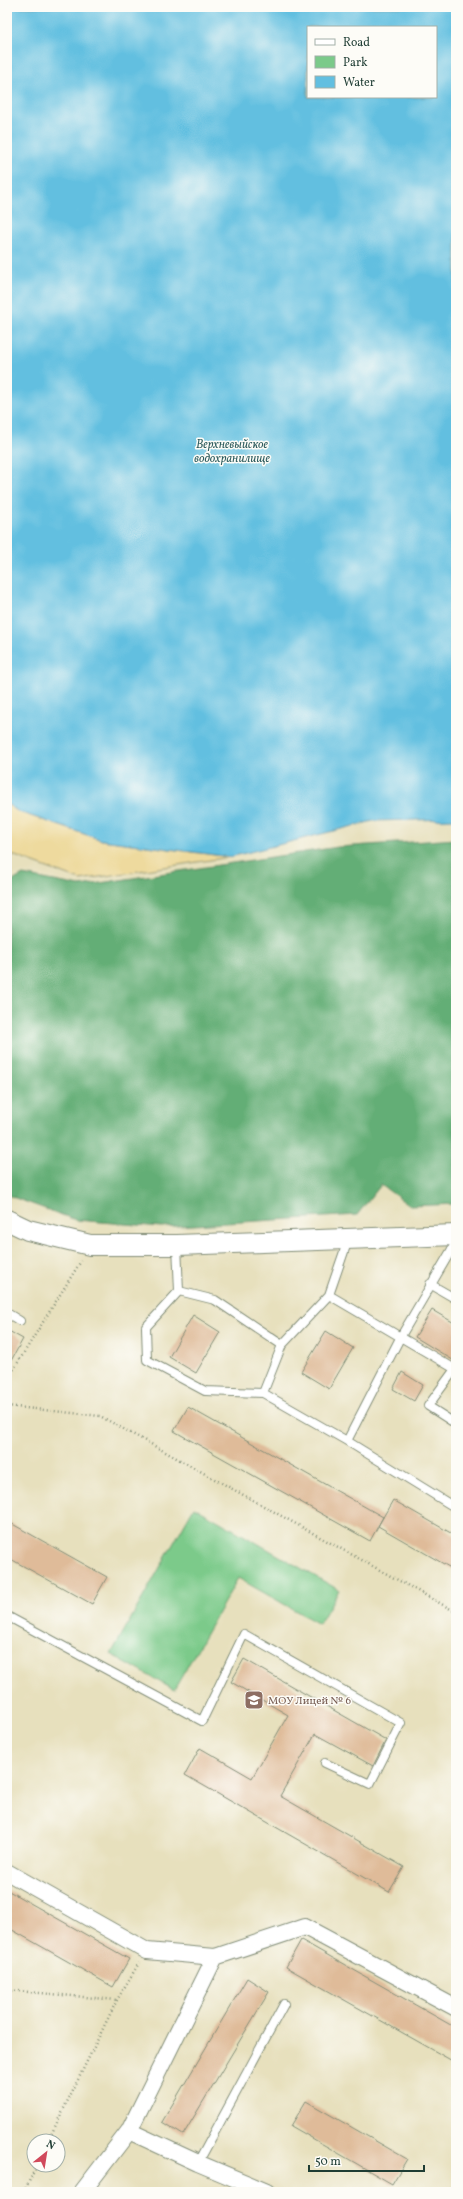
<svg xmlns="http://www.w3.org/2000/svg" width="463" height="2199" font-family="Vollkorn,serif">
  <rect width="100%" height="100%" fill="#fdfcf7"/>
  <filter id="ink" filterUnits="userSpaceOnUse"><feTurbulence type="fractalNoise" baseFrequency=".025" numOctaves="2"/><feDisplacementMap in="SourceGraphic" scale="8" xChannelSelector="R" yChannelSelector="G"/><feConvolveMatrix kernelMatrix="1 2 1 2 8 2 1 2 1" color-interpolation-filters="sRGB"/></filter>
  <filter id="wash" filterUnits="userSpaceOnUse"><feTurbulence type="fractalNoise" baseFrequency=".012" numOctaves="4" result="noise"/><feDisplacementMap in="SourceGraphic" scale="16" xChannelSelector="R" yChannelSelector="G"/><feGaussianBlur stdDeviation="0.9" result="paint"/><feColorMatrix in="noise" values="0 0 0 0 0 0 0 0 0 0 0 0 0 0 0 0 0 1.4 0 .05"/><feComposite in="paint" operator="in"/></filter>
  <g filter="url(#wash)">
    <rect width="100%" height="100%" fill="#e7e0bd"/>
    <path fill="#7bca8a" stroke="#4d845f" d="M194,1507l145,83 -20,34 -81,-46 -64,112 -63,-36z"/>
    <path fill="#64ae76" stroke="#427655" d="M456,839v365l-46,2 -29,-21 -24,30 -196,12 -85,-7 -69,-25v-311l16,-9 57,11 258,-39z"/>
    <path fill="#eeda9e" stroke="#868c69" d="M7,804l12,8 83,28 128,17 -150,23 -73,-27z"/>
    <path fill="#62bfe0" stroke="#407e8a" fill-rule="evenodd" d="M7,7h449v812l-83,2 -143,36 -128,-17 -83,-28 -12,-8zM308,27h128v70h-128z"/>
    <g id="blocks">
      <path fill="#dfbb99" d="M432,1310l24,14v38l-41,-25z
        M193,1315l27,17 -24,41 -27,-16z
        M7,1330l16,9 -16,29z
        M326,1331l27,17 -24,41 -28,-17z
        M402,1372l21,13 -9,16 -21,-12z
        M188,1407l195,110 -13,24 -196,-110z
        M393,1500l63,36v35l-78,-45z
        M7,1521l100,56 -15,27 -85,-47z
        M244,1659l142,81 -13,26 -58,-32 -35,62 124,71 -15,25 -204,-117 15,-27 52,30 36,-63 -57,-33z
        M7,1890l122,69 -16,28 -106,-60z
        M301,1940l155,88v35l-170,-96z
        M247,1978l22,14 -86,143 -21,-13z
        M306,2101l101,58 -15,25 -101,-58z"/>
    </g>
  </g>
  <g filter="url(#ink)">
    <use href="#blocks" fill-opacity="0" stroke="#838e78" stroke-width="1"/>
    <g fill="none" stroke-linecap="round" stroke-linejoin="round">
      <defs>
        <path id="service" d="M177,1245l2,46 -33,36 1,33 58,31 58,2 84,48 109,67
          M430,1284l26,15
          M179,1291l36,9 67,45 -19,48
          M329,1295l126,74 -27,37 28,18
          M7,1313l13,8
          M282,1345l47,-50 19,-55
          M347,1441l54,-105 55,-94
          M7,1616l195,105 42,-87 157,89 -31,61 -45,-21
          M198,2163l86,-159"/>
        <path id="minor" d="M7,1872l140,79 68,6 90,-30 151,81
          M129,2131l69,32 69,29
          M82,2192l47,-61 86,-174"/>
        <path id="tertiary" d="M7,1220l21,10 62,15h87l279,-10"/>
      </defs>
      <use href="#service" stroke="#838e78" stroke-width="10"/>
      <use href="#minor" stroke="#838e78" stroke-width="18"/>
      <use href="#tertiary" stroke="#838e78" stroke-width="22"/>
      <path stroke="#838e78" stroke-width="2.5" stroke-dasharray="1 3" stroke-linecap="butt" d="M7,1380l74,-119
        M7,1406l93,10 356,196
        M7,1990l110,10
        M48,2141l69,-141 22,-37
        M24,2192l13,-27"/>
      <use href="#service" stroke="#fff" stroke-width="8"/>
      <use href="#minor" stroke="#fff" stroke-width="16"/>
      <use href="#tertiary" stroke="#fff" stroke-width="20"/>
    </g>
  </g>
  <defs>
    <symbol id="school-square" viewBox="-11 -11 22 22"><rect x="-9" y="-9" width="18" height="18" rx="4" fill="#8d6e63" stroke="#fdfcf7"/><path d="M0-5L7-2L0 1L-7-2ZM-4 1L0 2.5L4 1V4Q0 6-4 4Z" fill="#fff"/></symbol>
  </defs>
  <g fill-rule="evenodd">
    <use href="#school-square" x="243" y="1689" width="22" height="22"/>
  </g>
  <g text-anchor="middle" stroke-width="3" stroke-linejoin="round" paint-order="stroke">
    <g font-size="11" fill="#785e54" stroke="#fdfcf7" text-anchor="start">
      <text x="268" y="1704">МОУ Лицей № 6</text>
    </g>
    <g font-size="12" font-style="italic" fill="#305e5f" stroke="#fdfcf7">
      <text x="232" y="448">Верхневыйское<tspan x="232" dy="14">водохранилище</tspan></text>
    </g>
  </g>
  <rect width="463" height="2199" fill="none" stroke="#fdfcf7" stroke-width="24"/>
  <rect x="307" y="26" width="130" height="72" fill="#fdfcf7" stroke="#a4b0a9"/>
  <rect x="315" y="39" width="20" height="6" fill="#ffffff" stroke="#a4b0a9"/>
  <text x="343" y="46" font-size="12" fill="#1f3d34">Road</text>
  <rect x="315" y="56" width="20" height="12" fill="#7bca8a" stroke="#a4b0a9"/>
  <text x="343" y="66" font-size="12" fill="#1f3d34">Park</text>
  <rect x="315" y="76" width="20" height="12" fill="#62bfe0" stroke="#a4b0a9"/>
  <text x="343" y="86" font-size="12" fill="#1f3d34">Water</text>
  <g transform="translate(46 2153) rotate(30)"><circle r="19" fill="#fdfcf7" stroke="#a4b0a9"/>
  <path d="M0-3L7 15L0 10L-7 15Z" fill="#d1495b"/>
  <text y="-6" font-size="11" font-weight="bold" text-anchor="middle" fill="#1f3d34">N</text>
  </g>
  <path d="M309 2165v6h115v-6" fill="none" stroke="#1f3d34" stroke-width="2"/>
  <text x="315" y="2165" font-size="12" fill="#1f3d34" stroke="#fdfcf7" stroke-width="3" paint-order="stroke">50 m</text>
</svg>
